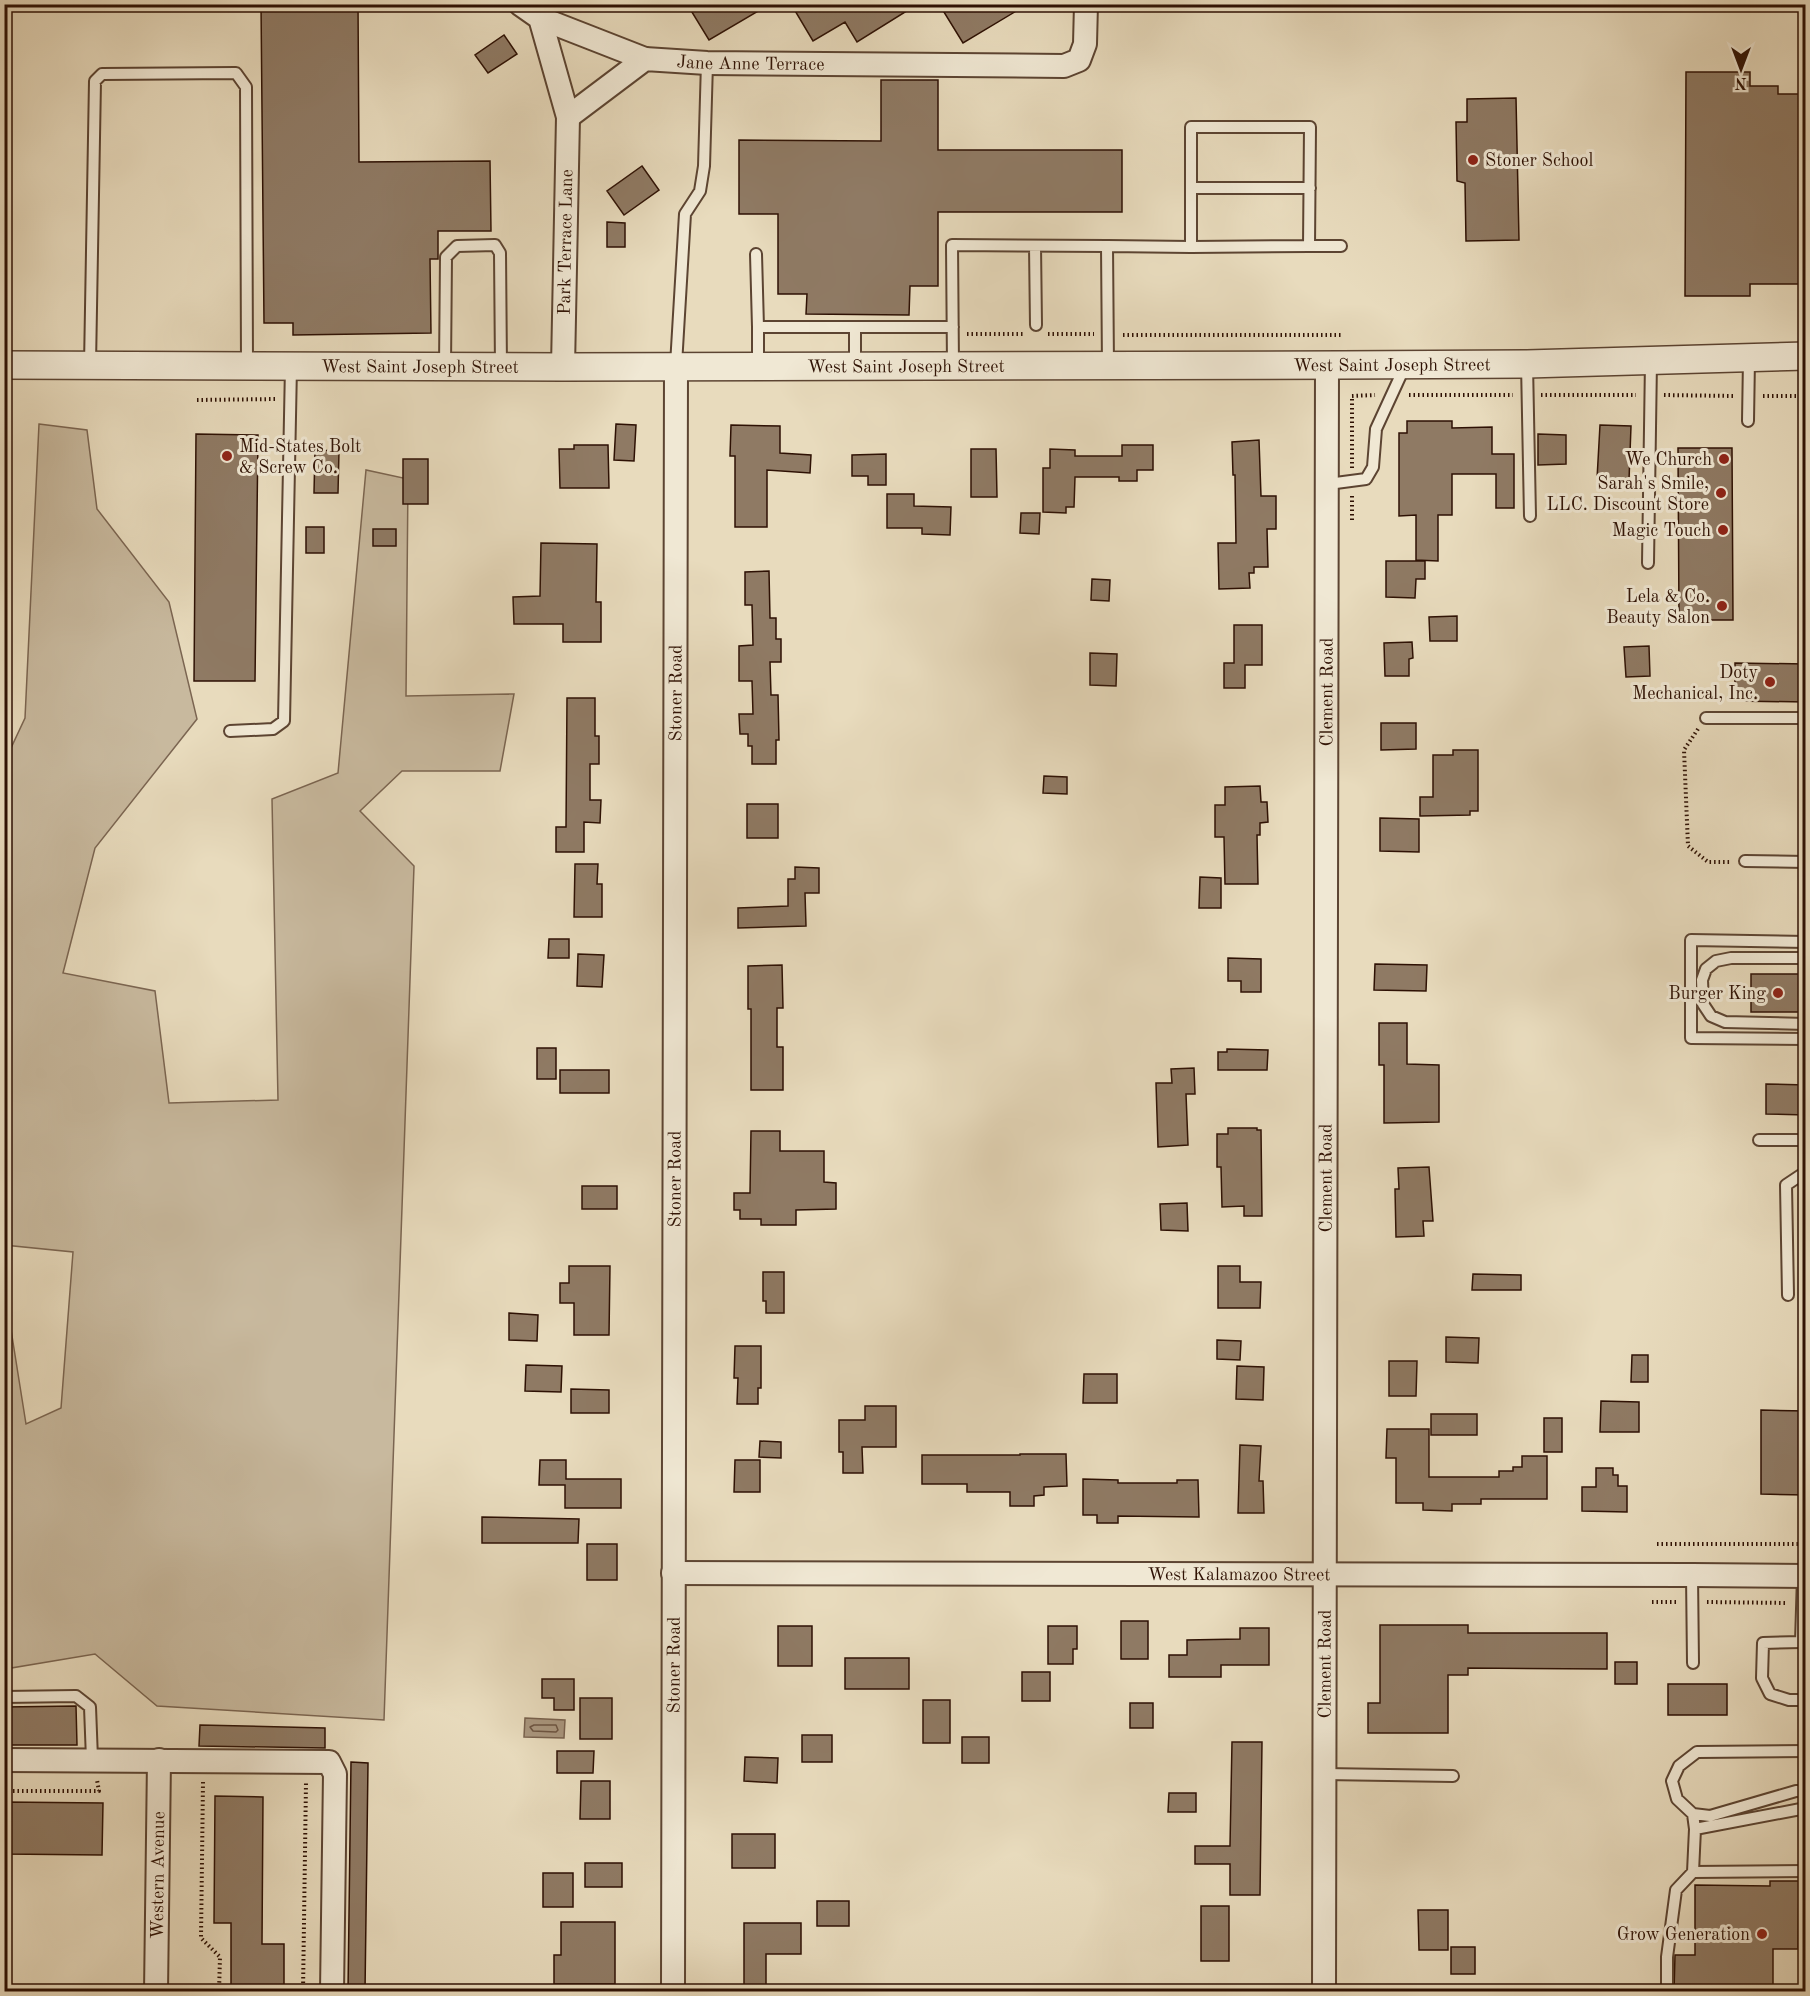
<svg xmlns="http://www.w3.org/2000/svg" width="1810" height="1996" font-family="'Old Standard TT',serif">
  <rect width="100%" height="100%" fill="#e8dbbd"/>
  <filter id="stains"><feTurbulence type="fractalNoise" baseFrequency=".00333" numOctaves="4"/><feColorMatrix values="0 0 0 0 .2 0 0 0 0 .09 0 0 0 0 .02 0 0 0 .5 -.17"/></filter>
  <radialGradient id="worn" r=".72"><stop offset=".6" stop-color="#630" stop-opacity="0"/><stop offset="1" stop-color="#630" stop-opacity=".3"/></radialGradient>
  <path fill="#c8b99e" stroke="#7b6551" stroke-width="1.5" d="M39,424l48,6 10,79 72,93 28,117 -102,129 -32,125 92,18 14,112 109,-3 -6,-301 66,-26 28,-303 42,9 -2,217 108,-2 -14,77h-98l-42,40 54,55 -30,854 -227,-14 -62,-52 -90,15v-377l21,132 35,-16 12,-156 -69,-7v-482l21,-45z"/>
  <path fill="#a9967e" stroke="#78614d" stroke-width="1.5" d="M525,1718l40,2 -1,18 -40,-1z"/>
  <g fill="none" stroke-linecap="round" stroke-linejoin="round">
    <path stroke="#6c5441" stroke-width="1.5" d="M534,1725h22l2,5 -2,2 -23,-1 -3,-4z"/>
  </g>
  <path fill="#8f7a64" stroke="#2e1104" stroke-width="1.5" d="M261,4h97l1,158 131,-1 1,70h-53v28h-8l1,74 -138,2v-12h-29z
    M687,4h83l-61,36z
    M791,4h127l-61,38 -12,-20 -32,19z
    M939,4h89l-65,39z
    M504,35l13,19 -29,19 -13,-18z
    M1686,72h64v14h28v8h28v190h-56v12h-65z
    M881,80h57v70h184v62h-184v74h-28l-1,29 -103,-1 1,-20h-29v-80h-39v-74l142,1z
    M1516,98l3,142 -53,1 -1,-58 -8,-2 -1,-59h11v-23z
    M642,166l17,24 -35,25 -17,-24z
    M607,222l18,1v24h-18z
    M1407,421h45v7l40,-1v27h22v54h-18v-34h-44v41h-14v46l-22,-1v-45l-17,1v-83h8z
    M616,424l20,1 -2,36 -20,-1z
    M731,425l49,1v27l31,2 -1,18 -43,-3v57h-32v-71h-5z
    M1600,425l31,1 -2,54 -32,-1z
    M196,434l62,1 -3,246h-61z
    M1538,434l28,1v29l-28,1z
    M1259,440l2,56h15v33h-9l1,38h-14v6h-5l1,15 -31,1 -1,-46h18l-1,-68h-2l-1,-33z
    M574,445h34l1,43h-49l-1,-39h15z
    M1122,445h31v25h-16v11h-18v-4h-44l-1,30h-8v6l-23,-1v-44h7v-19l25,1v6h47z
    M1678,448h54l1,172h-54z
    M971,449h25l1,48h-26z
    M315,450l24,1 -1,42h-24z
    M886,454v31h-18v-9h-16v-21z
    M403,459h25v45h-25z
    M887,494h27v12l37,1 -1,28 -28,-1v-6h-35z
    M1021,513h19l-1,21 -19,-1z
    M306,527h18v26h-18z
    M373,529h23v17h-23z
    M541,543l56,1 -1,58h5v40h-38v-18h-49l-1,-27 27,-1z
    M1386,561h39v18h-9l-1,19 -29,-1z
    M769,571l1,47h6v21h5v23h-11l1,33h7l1,45h-3v24h-24v-18h-4v-12h-8l-1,-20h14l-1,-33h-13v-35l14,-1 -1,-40h-7v-33z
    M1092,579l18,1 -1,21 -18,-1z
    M1457,616v25h-27l-1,-24z
    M1234,625h28v40h-17v23h-21v-25h10z
    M1412,642l1,16 -4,1v17h-24l-1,-33z
    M1649,646l1,30 -24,1 -2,-30z
    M1090,653l27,1 -1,32 -26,-1z
    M1735,663l71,1v38l-71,-1z
    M567,698h28v38h4v28h-9v36h11l-1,23 -16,-1v30h-28v-25h10z
    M1381,723h35v26l-35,1z
    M1453,750h25v61h-8v4l-50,1v-19h13v-42h20z
    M1044,776l23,1v17l-24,-1z
    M1260,786l1,16h6l1,20 -8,1v12h-3l1,49h-33l-1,-47h-9v-32h10v-18z
    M747,804h31v34h-31z
    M1380,818l39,1v33l-39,-1z
    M575,864h23l-1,20h5v33h-28z
    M795,867l24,1v25h-14l1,33 -68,2v-20l50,-2v-27h7z
    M1200,877l21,1v30h-22z
    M549,939h20v19h-21z
    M578,954l26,1 -2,32 -25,-1z
    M1228,958l33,1v33h-20v-11h-13z
    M1375,964l52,1 -1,26 -52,-1z
    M782,965l1,43h-6v39h6v43h-32v-81h-3v-43z
    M1751,974h55v38h-55z
    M1379,1023h28v41l32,1v57l-55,1v-58h-5z
    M537,1048h19v31h-19z
    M1227,1049l41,1 -1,20h-49v-18h9z
    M1194,1068l1,26h-9l2,51 -30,2 -2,-64h16l-1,-14z
    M560,1070h49v23h-49z
    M1766,1084l40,1v30l-40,-1z
    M1228,1128h29v2h4l1,86h-18v-10l-22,1 -1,-40h-4v-33h11z
    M751,1131h29v20h44v31l12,1v26l-40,1v15h-35v-6h-21v-9h-6v-17h16z
    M1429,1167l4,54h-10l1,15 -28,1 -1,-48h4l-1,-21z
    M582,1186h35v23h-35z
    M1187,1203l1,28 -27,-1 -1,-26z
    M569,1266h41l-1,69h-35v-32h-14v-20h9z
    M1218,1266h22v16h21l-1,26h-42z
    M763,1272h21v41h-18v-12h-3z
    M1473,1274l48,1v15h-49z
    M509,1313l29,2 -1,26 -28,-1z
    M1446,1337l33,1 -1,25 -32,-1z
    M1217,1340l24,1 -1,19 -23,-1z
    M735,1346h26v42h-3v16h-21l1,-26h-4z
    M1632,1355h16v27h-17z
    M1389,1361h28l-1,35h-27z
    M526,1365l36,1 -1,26 -36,-1z
    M1237,1366l27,1 -1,33 -27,-1z
    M1084,1374h33v29h-34z
    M571,1389l38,1v23h-38z
    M1601,1401l38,1v30h-39z
    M865,1406h31v41h-34l1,26h-20v-21h-4v-32h26z
    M1761,1410l45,1v84l-45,-1z
    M1431,1414h46v21h-46z
    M1544,1418h18v34h-18z
    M1387,1429h42v48h70v-6h14v-4h9v-11h25v43h-66v5h-29v7l-29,-1v-7h-27v-45h-10z
    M760,1441l21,1v16l-22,-1z
    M1240,1445l21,1 -2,35h4l1,32h-26z
    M1020,1454h46l1,32 -23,1v8l-10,1v10h-24v-14h-43v-8h-45v-29h98z
    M540,1460h26v19h55v29h-56v-23h-26z
    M735,1460h25v32h-26z
    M1596,1468h17v7h5v11h9v26l-45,-1v-24h14z
    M1083,1479l35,1v3h59v-3h21l1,37 -81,-1v7h-21v-8h-14z
    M482,1517l97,2 -1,24h-96z
    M587,1544h30v36h-30z
    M1121,1621h27v38h-27z
    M1380,1625h88v8h139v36l-139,-1v7h-20v58h-80v-30h12z
    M778,1626h34v40h-34z
    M1048,1626h29v23h-4v15h-25z
    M1240,1628h29v37h-48v12h-52v-22h18v-15l53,-1z
    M845,1658h64v31h-64z
    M1615,1662h22v22h-22z
    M1022,1672h28v29h-28z
    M542,1679h32v31h-20v-12h-12z
    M1668,1684h59v31h-59z
    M580,1698h32v41h-32z
    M923,1700h27v43h-27z
    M1130,1703h23v25h-23z
    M76,1706l1,39h-73v-38z
    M200,1725l125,3v20l-126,-2z
    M802,1735h30v27h-30z
    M962,1737h27v26h-27z
    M1232,1742h30l-2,153h-30v-31h-35v-18h35z
    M557,1751h37l-1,22h-36z
    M745,1757l33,1 -1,25 -33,-2z
    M351,1762l17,1 -3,229h-17z
    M581,1781h29v38h-30z
    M1169,1793h27v19h-28z
    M215,1796l48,1 -1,147h22v48h-53v-69h-17z
    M4,1802l99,1 -1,52 -98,-1z
    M732,1834h43v34h-43z
    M585,1863h37v24h-37z
    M543,1873h30v34h-30z
    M1770,1881h29l-1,68h-25v43h-99l1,-37h20v-70l75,1z
    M817,1901h32v25h-32z
    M1201,1906h28v55h-28z
    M1418,1910h30v40h-29z
    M561,1922h54v62h-61v-29h7z
    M744,1923h57v31h-35v38h-22z
    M1451,1947h24v27h-24z"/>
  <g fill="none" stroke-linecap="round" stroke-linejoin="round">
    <defs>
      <path id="service" d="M1191,188h119
        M1035,246l1,79
        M1107,246l84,1v-120h119l-1,119 -118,1
        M1309,246h32
        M756,254l2,73h195
        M758,327v38
        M855,327v38
        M1527,364l3,152
        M90,365l5,-284 7,-7 134,-1 10,14 1,277
        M676,365l9,-151 15,-23 4,-25 3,-103
        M953,365l-1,-120 155,1 1,119
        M445,366l1,-109 11,-11 38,-1 5,8 1,114
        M1748,421l1,-62
        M1328,484l38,-5 7,-12 3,-38 29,-63
        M1648,563l3,-202
        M1706,718h100
        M230,731l43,-2 11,-8 7,-355
        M1745,861l61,1
        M1806,942l-115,-2v98l115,1
        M1806,958h-75l-15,3 -10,8 -4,11 1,24 8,12 14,6 81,2
        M1759,1140h47
        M1788,1295l-2,-110 15,-10 5,-1
        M1692,1575l1,88
        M1803,1576l-2,66 -38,1 -1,35 8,16 19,6h17
        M4,1697l72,-1 14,11 2,52
        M1806,1751l-109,1 -18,14 -7,15 5,18 16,15 2,15 -2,43 113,-1
        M1324,1774l129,2
        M1693,1814l17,2 86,-25h10
        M1695,1829l111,-21
        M1667,1992v-35l9,-67 17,-18"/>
      <g id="minor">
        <path d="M520,4l20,14 28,99 -5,250"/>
        <path d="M540,18l105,41"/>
        <path id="s1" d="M568,117l77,-58 62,4 357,3 15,-6 6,-16 1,-40"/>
        <path id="s2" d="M673,1573l1019,2 114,1"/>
        <path d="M4,1760l325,2 6,12 -3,218"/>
        <path id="s3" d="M156,1992l3,-232"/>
        <path id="s4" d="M673,1992l3,-1626"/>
        <path id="s5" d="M1324,1992l3,-1628"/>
      </g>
      <g id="tertiary">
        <path id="s6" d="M4,365l559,2 778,-2 186,-1 279,-8"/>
      </g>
    </defs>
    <use href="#service" stroke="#5c4432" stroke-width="14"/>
    <use href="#minor" stroke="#5c4432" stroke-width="26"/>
    <use href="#tertiary" stroke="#5c4432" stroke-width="30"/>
    <path stroke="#2e1104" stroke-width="4" stroke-dasharray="1.5 3" stroke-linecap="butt" d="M967,334h58
      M1048,334h46
      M1123,335h218
      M1409,395h104
      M1541,395h95
      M1664,395l71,1
      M1763,396h43
      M197,400l80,-1
      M1352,468v-72l23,-1
      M1352,496v26
      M1698,729l-14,21 4,96 20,16h22
      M1657,1544h149
      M1652,1602h27
      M1707,1602l80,1
      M203,1782l-2,156 19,19 -1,35
      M4,1791h95l-2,-11
      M303,1992l3,-210"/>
    <use href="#service" stroke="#f0e8d4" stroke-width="10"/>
    <use href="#minor" stroke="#f0e8d4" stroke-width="22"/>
    <use href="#tertiary" stroke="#f0e8d4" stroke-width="27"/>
  </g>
  <g fill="#8f2418" stroke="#f0e8d4" stroke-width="2">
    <circle cx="1473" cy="160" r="6"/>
    <circle cx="227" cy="456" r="6"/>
    <circle cx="1724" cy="459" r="6"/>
    <circle cx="1721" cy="493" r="6"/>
    <circle cx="1723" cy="530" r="6"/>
    <circle cx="1722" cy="606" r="6"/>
    <circle cx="1770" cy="682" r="6"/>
    <circle cx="1778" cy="993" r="6"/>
    <circle cx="1762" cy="1934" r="6"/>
  </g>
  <g text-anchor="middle" stroke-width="6" stroke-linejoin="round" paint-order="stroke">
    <g font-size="18" fill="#2e1104" stroke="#f0e8d4">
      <text dy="6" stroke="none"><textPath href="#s1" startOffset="202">Jane Anne Terrace</textPath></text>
      <text transform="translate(565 242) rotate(-89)" y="6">Park Terrace Lane</text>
      <text dy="6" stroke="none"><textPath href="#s6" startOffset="1388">West Saint Joseph Street</textPath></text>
      <text dy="6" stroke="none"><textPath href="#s6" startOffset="902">West Saint Joseph Street</textPath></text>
      <text dy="6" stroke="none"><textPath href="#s6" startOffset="416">West Saint Joseph Street</textPath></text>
      <text dy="6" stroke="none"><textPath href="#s5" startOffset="1300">Clement Road</textPath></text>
      <text dy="6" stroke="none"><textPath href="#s4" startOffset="1299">Stoner Road</textPath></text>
      <text dy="6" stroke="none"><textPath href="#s5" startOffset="814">Clement Road</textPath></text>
      <text dy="6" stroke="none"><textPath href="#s4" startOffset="813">Stoner Road</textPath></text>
      <text dy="6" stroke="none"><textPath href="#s2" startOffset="566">West Kalamazoo Street</textPath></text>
      <text dy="6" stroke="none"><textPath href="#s5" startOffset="328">Clement Road</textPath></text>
      <text dy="6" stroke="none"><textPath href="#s4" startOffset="327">Stoner Road</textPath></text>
      <text dy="6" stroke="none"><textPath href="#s3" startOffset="117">Western Avenue</textPath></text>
    </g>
    <g font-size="18" fill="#2e1104" stroke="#f0e8d4" text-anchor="end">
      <text x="1485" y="166" text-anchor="start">Stoner School</text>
      <text x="239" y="452" text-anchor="start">Mid-States Bolt<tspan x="239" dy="21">&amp; Screw Co.</tspan></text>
      <text x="1712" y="465">We Church</text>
      <text x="1709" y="489">Sarah's Smile,<tspan x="1709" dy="21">LLC. Discount Store</tspan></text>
      <text x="1711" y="536">Magic Touch</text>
      <text x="1710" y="602">Lela &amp; Co.<tspan x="1710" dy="21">Beauty Salon</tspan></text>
      <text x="1758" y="678">Doty<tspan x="1758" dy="21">Mechanical, Inc.</tspan></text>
      <text x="1766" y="999">Burger King</text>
      <text x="1750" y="1940">Grow Generation</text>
    </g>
  </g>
  <rect width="1810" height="1996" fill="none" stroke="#e8dbbd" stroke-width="24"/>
  <rect x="6" y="6" width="1798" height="1984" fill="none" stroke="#2e1104" stroke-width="3"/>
  <rect x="12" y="12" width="1786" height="1972" fill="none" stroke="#2e1104" stroke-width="1.5"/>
  <g transform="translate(1741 69) rotate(180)" stroke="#f0e8d4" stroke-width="4.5" paint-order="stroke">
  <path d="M0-4.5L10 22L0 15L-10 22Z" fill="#2e1104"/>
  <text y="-9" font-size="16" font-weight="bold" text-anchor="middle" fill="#2e1104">N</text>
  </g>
  <rect width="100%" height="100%" filter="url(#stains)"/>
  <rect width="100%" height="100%" fill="url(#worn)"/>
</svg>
